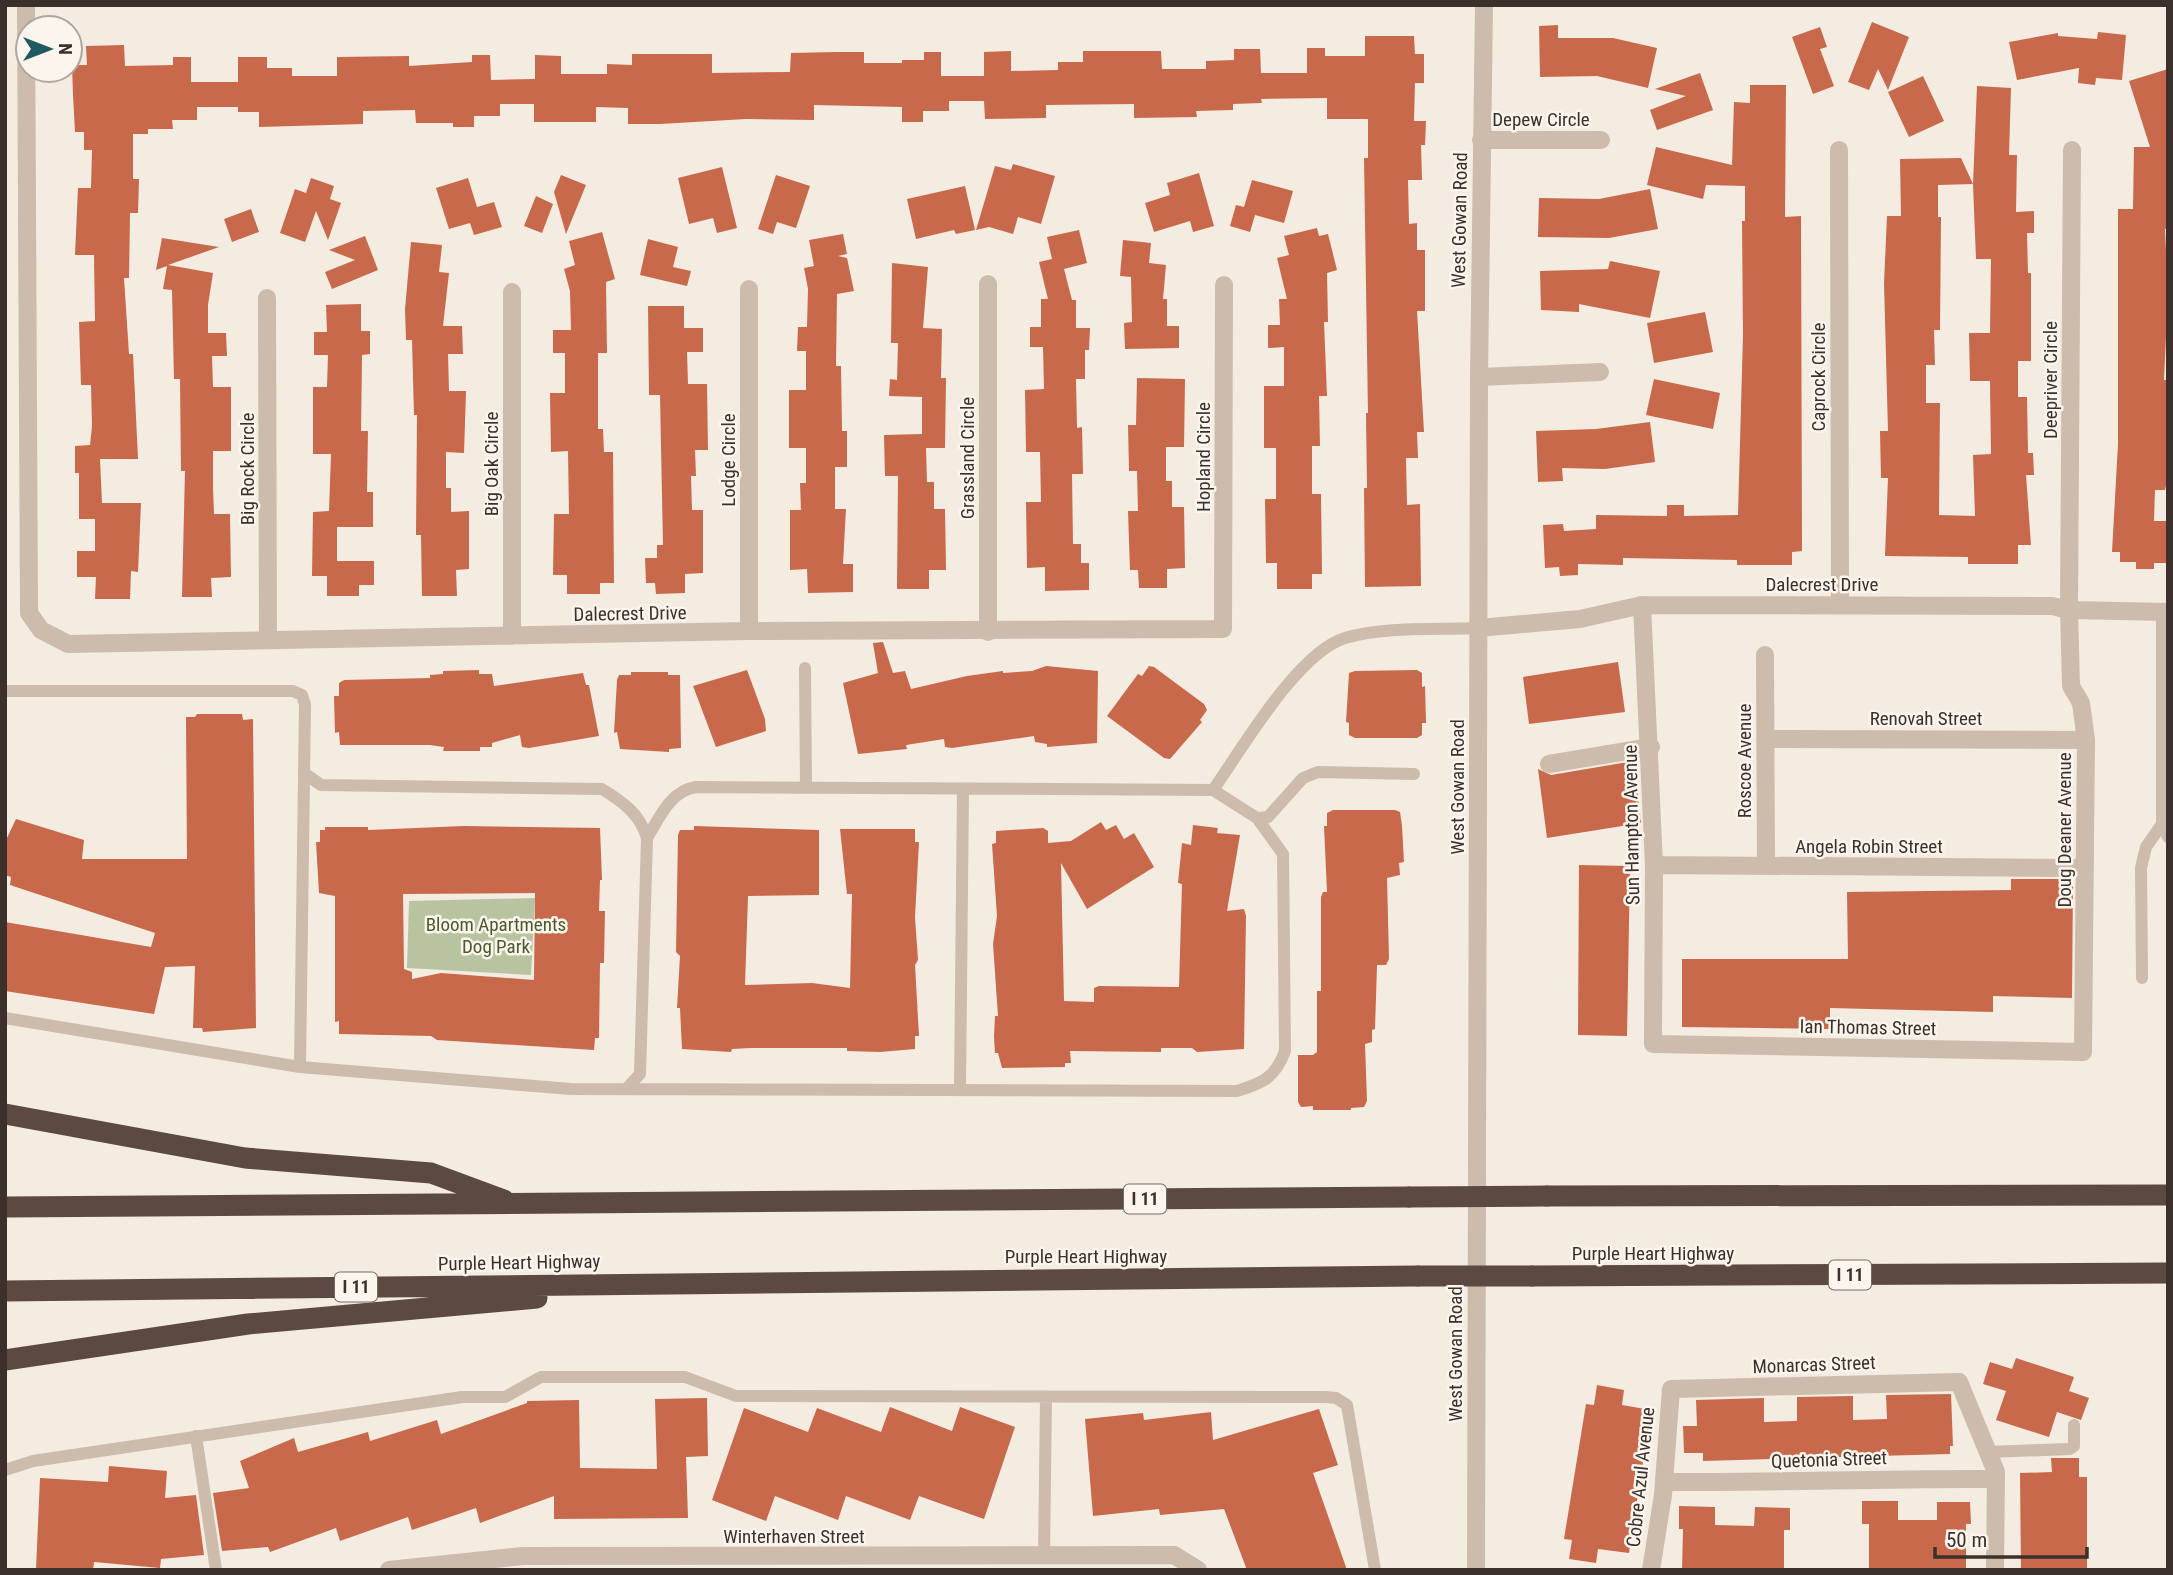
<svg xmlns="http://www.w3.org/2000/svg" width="2173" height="1575" font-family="'Roboto Condensed',sans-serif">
  <rect width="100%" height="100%" fill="#f4ebe1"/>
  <path fill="#b8c4a0" d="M535,898l-4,77 -124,-7 2,-67z"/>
  <path fill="#c8694b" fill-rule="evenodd" d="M1872,22l37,15 -21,53 -10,-21 -9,21 -21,-8z
    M1558,25v13h55l44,10 -9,40 -51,-12 -57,1 -1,-51z
    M1820,27l7,20 -7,2 14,37 -21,8 -21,-57z
    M2098,32l28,3 -4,45 -26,-2 -1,7 -17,-2 1,-15 -62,12 -8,-38 49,-9v3l39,3z
    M1365,36h49l1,18h9v29h-9l-1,38h12l-1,24h-4l1,35h-14l1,44 8,-1v27h8v61h-8l7,121h-7l1,26h-12l1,47 13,-1 1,82 -56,1 -1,-99h3l-1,-75h2l-4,-255h4v-39h-41v-21l-66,1 1,4 -29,1v6l-37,1 1,6 -63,1v-14l-88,1v13l-61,1 -1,-18h-35v10h-26v11h-21v-15l-88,-2v15l-68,-1 -86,5h-32v-16l-32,-1v15h-62v-18h-34v12h-26v11h-21v-4h-37l-1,-13 -52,1v13l-104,3v-15h-21v-5h-41v13h-25l1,9h-25v5h-15v45h6l-1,34h-8l-1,65h-5l5,76h4l5,105h-38l2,44h39l-3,69 -7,-1 -1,28h-35l1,-22h-19v-26h18v-32h-16v-46h-4v-27l15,-1 2,-19 -1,-41h-10l-2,-63 16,-1 -1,-66h-19l3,-67h13l1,-38h-8v-18h-9l-2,-37 -1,-30h15l-1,-19 38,-1 1,21 48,-1v-8h18v25h47v-25h29v11h25v8h45v-19l72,-1v10l63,-4v-7h18l1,25 44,-1v-24l26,1v18h46v-10l25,1v-11h80v19l78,-1 1,-19 45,-1h28v11h38v-3h22v-8h17v24h43v-24l27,-1v20l47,-1v-8h25v-11h78l1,18h44v-8l28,-1v-11h26l1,24h46v-25h18v8h40z
    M2168,69v160h-3l3,65 -4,86h3l1,97 -3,13h-10l-1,31h14v42h-14v6h-18v-7h-16v-10h-8l6,-108v-235h15l1,-62h16l-21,-66z
    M1700,73l13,37 -56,20 -7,-20 36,-14 -31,-7z
    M1923,76l21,45 -35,16 -21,-45z
    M1750,85h36l-1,132 16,-1 1,335 -10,1v13h-55v-5l-114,-2v7l-45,-1v11l-18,1 -1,-9 -14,1 -2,-43 20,-1 1,7 32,-2v-14l71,1v-11h17v11l54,-1 5,-180 -1,-114h3v-35l-39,-1 -3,14 -56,-14 9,-38 76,18 2,-63 16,1z
    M1977,86l34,2 -2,67h8l-1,57 18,-1v22h-7l1,40h3v88h-13v36h9l1,56h5l1,22h-8l5,70h-13v19h-50v-7l-83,-1 3,-78h-7l-1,-47h8l-4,-148 3,-67h14l-1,-57 61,-1 12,26 -35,1v32h3l-1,113h-6l1,35h-9v38h14l-1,112 36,1 -2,-61 18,-1 -1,-73h-20l-1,-48h21l1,-74h-15l-3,-75z
    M1013,164l42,12 -14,48 -23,-7 -5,17 -24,-7 -13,3 19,-64 16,4z
    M722,167l15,61 -20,5 -4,-15 -24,6 -11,-46z
    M1199,173l15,53 -21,6 -3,-11 -36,11 -9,-29 25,-8 -3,-12z
    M561,175l25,10 -20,49 -12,-42z
    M776,175l34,11 -14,42 -19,-6 -4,12 -15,-5z
    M311,178l23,8 -4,13 11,4 -13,37 -12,-29 -11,31 -25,-9 15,-44 11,4z
    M468,178l9,29 17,-5 8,25 -28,8 -4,-12 -21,6 -13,-41z
    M1252,180l41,11 -9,32 -29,-8 -5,17 -20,-6 6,-21 8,2z
    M965,186l10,44 -19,4 -2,-4 -38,9 -9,-40z
    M1650,189l8,40 -49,9 -71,-1 1,-39 60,1z
    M536,196l17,8 -11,29 -18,-7z
    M251,209l8,23 -27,10 -8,-23z
    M1317,228l2,8 9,-2 9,36 -10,3 1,49h-4l3,74h-8l1,50h-8v48h9l1,80h-10v15h-35v-26h-11l-1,-64h11v-51h-12v-62h20v-39l-16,1v-23h12l-1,-26h8l-10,-41 12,-3 -5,-19z
    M1079,230l8,33 -23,6 8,31h4v28h14l-1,22h-4v29h-9l1,49 5,-1 1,47h-11l1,70h8v19h8v27l-44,1v-24l-18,1 -1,-66h15l-1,-50h-14l-1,-62 19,-1 -1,-42h-13v-20h11v-28h7l-9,-37 13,-3 -5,-22z
    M602,232l13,47 -9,3 1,71h-9v76h5l1,23h9l1,131h-14v11h-33v-19h-14l1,-61h15l-1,-63 -17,1 -1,-59h15v-40h-12v-23h18l-1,-39 -6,-22 11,-4 -6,-24z
    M843,234l4,20 -9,2 9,2 7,33 -17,3 -1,72h5l1,65h5v36h-12v42h11l-3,55h10v28l-45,1 -1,-24 -17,1v-60h11l-1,-27h6v-35h-17v-58h17v-39h-9l1,-24h9l1,-38 -4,-21 10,-2 -5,-26z
    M365,236l13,34 -46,19 -7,-17 30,-12 -26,-10z
    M162,238l57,9 -51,18 45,8 -5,32v28h18l1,23h-15l1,31h18v64h-18v37l1,26h16l1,63 -20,1 1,19h-30l3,-126h-4l-1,-92h-6l-2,-89 -9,-1 4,-23 -11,4z
    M648,239l30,8 -5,20 18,4 -4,15 -47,-11z
    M1123,240l28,3 -2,20 17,2 -3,34h4v27h12v22l-54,1 -1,-26 8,-1 -1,-45 -11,-1z
    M411,242l31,3 -3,27 10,1 -6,53h19l1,28h-15l1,37h17l-2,62 -18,-1v36h5v24l18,-1v58l-13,1 1,26h-35l-1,-61h-5l1,-120h-3l-2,-75h-6l-1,-31z
    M1610,261l50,10 -10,47 -71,-14v8l-38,-2 -1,-39 68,-2z
    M892,263l36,4 -5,61 19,1 -1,49h5l-1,70h-19l1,34h7v27h11l1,61h-17v19h-32l1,-113h-13l-1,-41 38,-1v-37l-33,-1 1,-17 7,1 1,-37h-7z
    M361,304v27h9v23l-8,1 -1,76h7l-1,61h6v35h-36v34h37v24h-15v11h-32v-20h-15l1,-64 16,-1 2,-57h-18v-67h14l1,-32h-14v-23h13l-1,-27z
    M648,306h36v22h19v24h-16l1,32h19l1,66h-13l1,26h-5l1,34h11v63l-18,1v19l-29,1 -1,-11h-9l-1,-25h12v-13h6l-3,-150h-11z
    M1705,312l8,40 -59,11 -7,-40z
    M1137,378l48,1 -1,68h-18v34h6v26h12l1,61 -18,1v19h-28l-1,-18h-8l-2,-59h10l-1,-40h-8l-1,-46h8z
    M1654,379l66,14 -7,36 -67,-14z
    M1650,422l5,40 -50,7 -43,-1 1,13 -25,1 -2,-51 60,-2z
    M883,642l10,31 12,-2 6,18 56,-13 36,-5v2l29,-2 14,-5 52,5 -1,72 -50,4v-3l-12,-2 -1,-6 -82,12 -7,-1 -1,-8 -38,6 1,4 -49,5 -15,-71 35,-10 -5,-30z
    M1618,662l7,50 -96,12 -6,-47z
    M1149,666l5,1 50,37 3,6 -7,10 2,2 -32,37 -6,-1 -57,-42 31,-42 4,2z
    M479,670v4h13l2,12 89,-13 3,12h3l10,51 -70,12 -7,-1 -2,-12 -28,8v4h-12v4h-37l1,-4 -14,-2h-90l-1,-13 -4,1 -1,-37h5v-13l5,-3 86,-2v-3l13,-1v-3z
    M747,670l18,49 1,12 -50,16 -23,-61z
    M1417,670l5,3v14l3,-1 1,37h-4v12l-5,3h-62l-6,-3v-12l-3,-1 3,-49 6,-2z
    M631,672h37v3h12l1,73 -12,1v3l-49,-3 -3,-17 -3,1 3,-53 2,-5h12z
    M197,714h45l1,6 10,-1 3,309 -53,4 -1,-4h-9l2,-62 -30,1 -11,47 -149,-23v-69l146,25 4,-14 -145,-48 1,-8 -6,-2 1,-35 10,-21 68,21 -2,19h105l-1,-142h9z
    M1634,761l7,62 -94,15 -9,-69 13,6z
    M1333,810h62l5,2 2,14 2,36 -5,1 1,12 -13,3 2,81 -3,6h-9l-2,64 -3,1v12l-7,2 2,57 -3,6 -13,1v2h-38v-4l-12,1 -3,-5v-47h15l4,-3v-61h4v-94l2,-5h4l-3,-66h3v-13z
    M1101,822l5,8 10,-5 8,14 10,-6 20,34 -67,42 -26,-46 3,138 30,1v-14l5,-2 80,1 3,-103 -4,-1 4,-40 9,2 2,-20 25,3 -1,5 23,2 -13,76 17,-2 2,7 -2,133 -47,3 -5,-4h-31v4l-91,-1 1,12h-6v4l-63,1 -4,-15h-3l-1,-16 1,-21h3l-5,-72 4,-28 -5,-72 4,-1v-12l47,-3 5,3v12l23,-2z
    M464,826l136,2 2,52h-2l-1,31h6l-1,52h-4l-1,75h-4l-1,12 -157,-10 -6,-4 -92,-2v-13l-4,1v-126l-16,-3 -3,-51h4v-12h5v-3h43v3zM535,893l-1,87 -93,-7 -29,6v-7l-8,-3 -1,-75z
    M694,826l125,4v65l-71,1 -3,89 67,-2 38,5 2,-94h-5l-7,-65h75v13h4l-4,75 3,43 -3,5 4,71h-4v13l-35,3 -33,-1v-3h-97l-18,1 -1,3 -49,-3 -2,-41h-3l3,-52 -4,-4 2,-117 2,-5h14z
    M1579,865l51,1 -3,170 -49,-1z
    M2011,879h62l-1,119 -79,-2v16l-163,-4v21l-148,-2v-68h166l-1,-67 164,-2z
    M2016,1358l58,19 -5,14 20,7 -8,22 -24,-8 -8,25 -53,-17 10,-29 -23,-7 7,-22 22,7z
    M1597,1385l27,5 -2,15 29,5 -22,143 -31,-4 -2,14 -27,-4 3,-19 -8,-1 22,-135 8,1z
    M1951,1394l2,52h-3v8l-247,7v-8h-19l-1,-27h14l-1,-26 68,-2v24l33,-1v-24l56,-1v24l34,-1 -1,-24z
    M707,1398l1,58 -22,1 2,61 -134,1v-23l-74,27 -4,-15 -64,22 -4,-13 -68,24 -4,-13 -66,24 -2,-5 -46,4 -9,-58 36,-5 -9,-27 54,-23 4,14 70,-20 2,9 67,-21 4,14 86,-31v-2l52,-1 1,68 77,1 -2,-70z
    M890,1407l62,24 8,-24 55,20 -31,92 -65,-23 -9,24 -64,-24 -8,24 -63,-24 -9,25 -54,-21 32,-92 64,24 9,-24 64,24z
    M1319,1409l19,56 -25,8 34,97h-100l-23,-61 -64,6 -1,-6 -66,7 -8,-97 58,-6 1,7 67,-8 2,28z
    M2051,1458h28v19h8v93h-66l-1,-97 32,-1z
    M109,1466l58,5 -2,27 31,-3 8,60 -43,4 -1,9 -66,-6 -1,8h-57l4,-92 68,4z
    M1862,1501h36v19h39v-18h33l1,22h-5v46h-97v-46h-7z
    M1679,1506l36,1v18l39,1 1,-19 35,1v22h-6v40h-102l1,-41h-4z"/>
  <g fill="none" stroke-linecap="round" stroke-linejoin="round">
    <path stroke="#cdbbac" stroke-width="12" d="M2162,611v213l6,13
      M805,668l1,119
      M5,691h288l9,4 3,10 -5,362
      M304,773l17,12 281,4c21,13 38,25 45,49l-7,236 -14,15
      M1213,790c29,-41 84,-137 132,-152 41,-12 91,-8 133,-10
      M647,838c13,-21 23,-47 49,-51l517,3 44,28 11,-1 35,-39 15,-6 96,2
      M2142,978l-1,-110 5,-21 16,-23
      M5,1018l295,49 271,22 666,2c26,-8 38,-13 48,-40l-2,-197 -26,-36
      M960,1090l3,-301
      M196,1436l20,134
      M1987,1452l83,-3 4,-3v-21
      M5,1470l28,-9 429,-64h43l36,-20h144l51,19 590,1 10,1 11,7 28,165
      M1044,1558l2,-161"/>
    <path stroke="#cdbbac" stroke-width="18" d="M26,5l3,608 12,17 27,14 681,-13 474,-2 1,-344
      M1481,140h120
      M1839,150l1,455
      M988,284v348
      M512,292v344
      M267,298l1,341
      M1479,377l121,-5
      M1642,605l12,260 -1,179 430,8 3,-312 -5,-37 -10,-17 -2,-76 3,-460
      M1478,628l102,-9 62,-14 410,1 17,4 99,2
      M749,631v-342
      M1765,655l1,211
      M1765,739l321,1
      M1549,764l102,-17
      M1654,865l431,3
      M1664,1482c111,1 221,-4 332,-3
      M389,1570l134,-14 651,-1 24,15
      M1651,1570l12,-75 8,-106 288,-7 37,90 -1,98"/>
    <path stroke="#cdbbac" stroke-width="18" d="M1476,1570l3,-1193 5,-372"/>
    <path stroke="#5c4a42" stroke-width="21" d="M5,1114l240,44 186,15 73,27
      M1547,1196l621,-1
      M5,1207l1404,-10
      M1532,1276l636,-3
      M5,1291l1413,-15
      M5,1360l243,-36 289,-26"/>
    <path stroke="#5c4a42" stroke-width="21" d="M1409,1197l138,-1
      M1418,1276h114"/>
  </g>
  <g text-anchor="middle" stroke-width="5" stroke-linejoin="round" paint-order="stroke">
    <g fill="#fbf5ee" stroke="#756b66" stroke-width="2">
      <rect x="1124" y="1184.5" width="42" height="29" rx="5"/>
      <rect x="1829" y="1260.5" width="42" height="29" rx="5"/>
      <rect x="335" y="1272.5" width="42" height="29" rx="5"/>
    </g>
    <g font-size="18" font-weight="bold" fill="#3b302b">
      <text x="1145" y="1205">I 11</text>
      <text x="1850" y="1281">I 11</text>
      <text x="356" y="1293">I 11</text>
    </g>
    <g font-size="19" fill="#3b302b" stroke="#fbf5ee">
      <text x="1541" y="126">Depew Circle</text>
      <text transform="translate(1459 220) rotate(-89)" y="7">West Gowan Road</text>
      <text transform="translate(1818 377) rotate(-90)" y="7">Caprock Circle</text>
      <text transform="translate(2050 380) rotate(-90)" y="7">Deepriver Circle</text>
      <text transform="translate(1203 457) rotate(-90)" y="7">Hopland Circle</text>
      <text transform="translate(967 458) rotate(-90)" y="7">Grassland Circle</text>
      <text transform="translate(728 460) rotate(-90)" y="7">Lodge Circle</text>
      <text transform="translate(491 464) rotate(-90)" y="7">Big Oak Circle</text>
      <text transform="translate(247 469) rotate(-90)" y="7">Big Rock Circle</text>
      <text x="1822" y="591">Dalecrest Drive</text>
      <text transform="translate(630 613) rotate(-1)" y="7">Dalecrest Drive</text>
      <text x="1926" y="725">Renovah Street</text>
      <text transform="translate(1744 761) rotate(-90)" y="7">Roscoe Avenue</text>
      <text transform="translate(1457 787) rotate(-90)" y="7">West Gowan Road</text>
      <text transform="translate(1631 825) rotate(-91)" y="7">Sun Hampton Avenue</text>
      <text transform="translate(2064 830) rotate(-90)" y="7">Doug Deaner Avenue</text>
      <text x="1869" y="853">Angela Robin Street</text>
      <text transform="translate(1868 1027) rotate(1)" y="7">Ian Thomas Street</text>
      <text x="1653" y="1260">Purple Heart Highway</text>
      <text x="1086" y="1263">Purple Heart Highway</text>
      <text transform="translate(519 1262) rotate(-1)" y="7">Purple Heart Highway</text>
      <text transform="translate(1455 1354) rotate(-90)" y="7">West Gowan Road</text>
      <text transform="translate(1814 1364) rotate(-2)" y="7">Monarcas Street</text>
      <text transform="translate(1829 1459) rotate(-2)" y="7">Quetonia Street</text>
      <text transform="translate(1640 1477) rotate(-84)" y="7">Cobre Azul Avenue</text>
      <text x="794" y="1543">Winterhaven Street</text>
    </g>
    <g font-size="19" fill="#4a5a2e" stroke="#fbf5ee">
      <text x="496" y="931">Bloom Apartments<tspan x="496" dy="22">Dog Park</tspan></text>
    </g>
  </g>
  <rect width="2173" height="1575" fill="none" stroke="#3b302b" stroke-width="14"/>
  <g transform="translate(49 49) rotate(90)"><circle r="33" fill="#fbf5ee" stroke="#aea6a0" stroke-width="2"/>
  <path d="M0-5L12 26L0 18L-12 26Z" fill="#1f5a5e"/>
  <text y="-10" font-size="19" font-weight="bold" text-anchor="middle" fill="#3b302b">N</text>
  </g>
  <path d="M1935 1547v10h152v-10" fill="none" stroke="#3b302b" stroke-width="3.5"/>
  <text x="1946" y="1547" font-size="21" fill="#3b302b" stroke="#fbf5ee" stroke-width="5" paint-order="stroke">50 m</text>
</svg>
